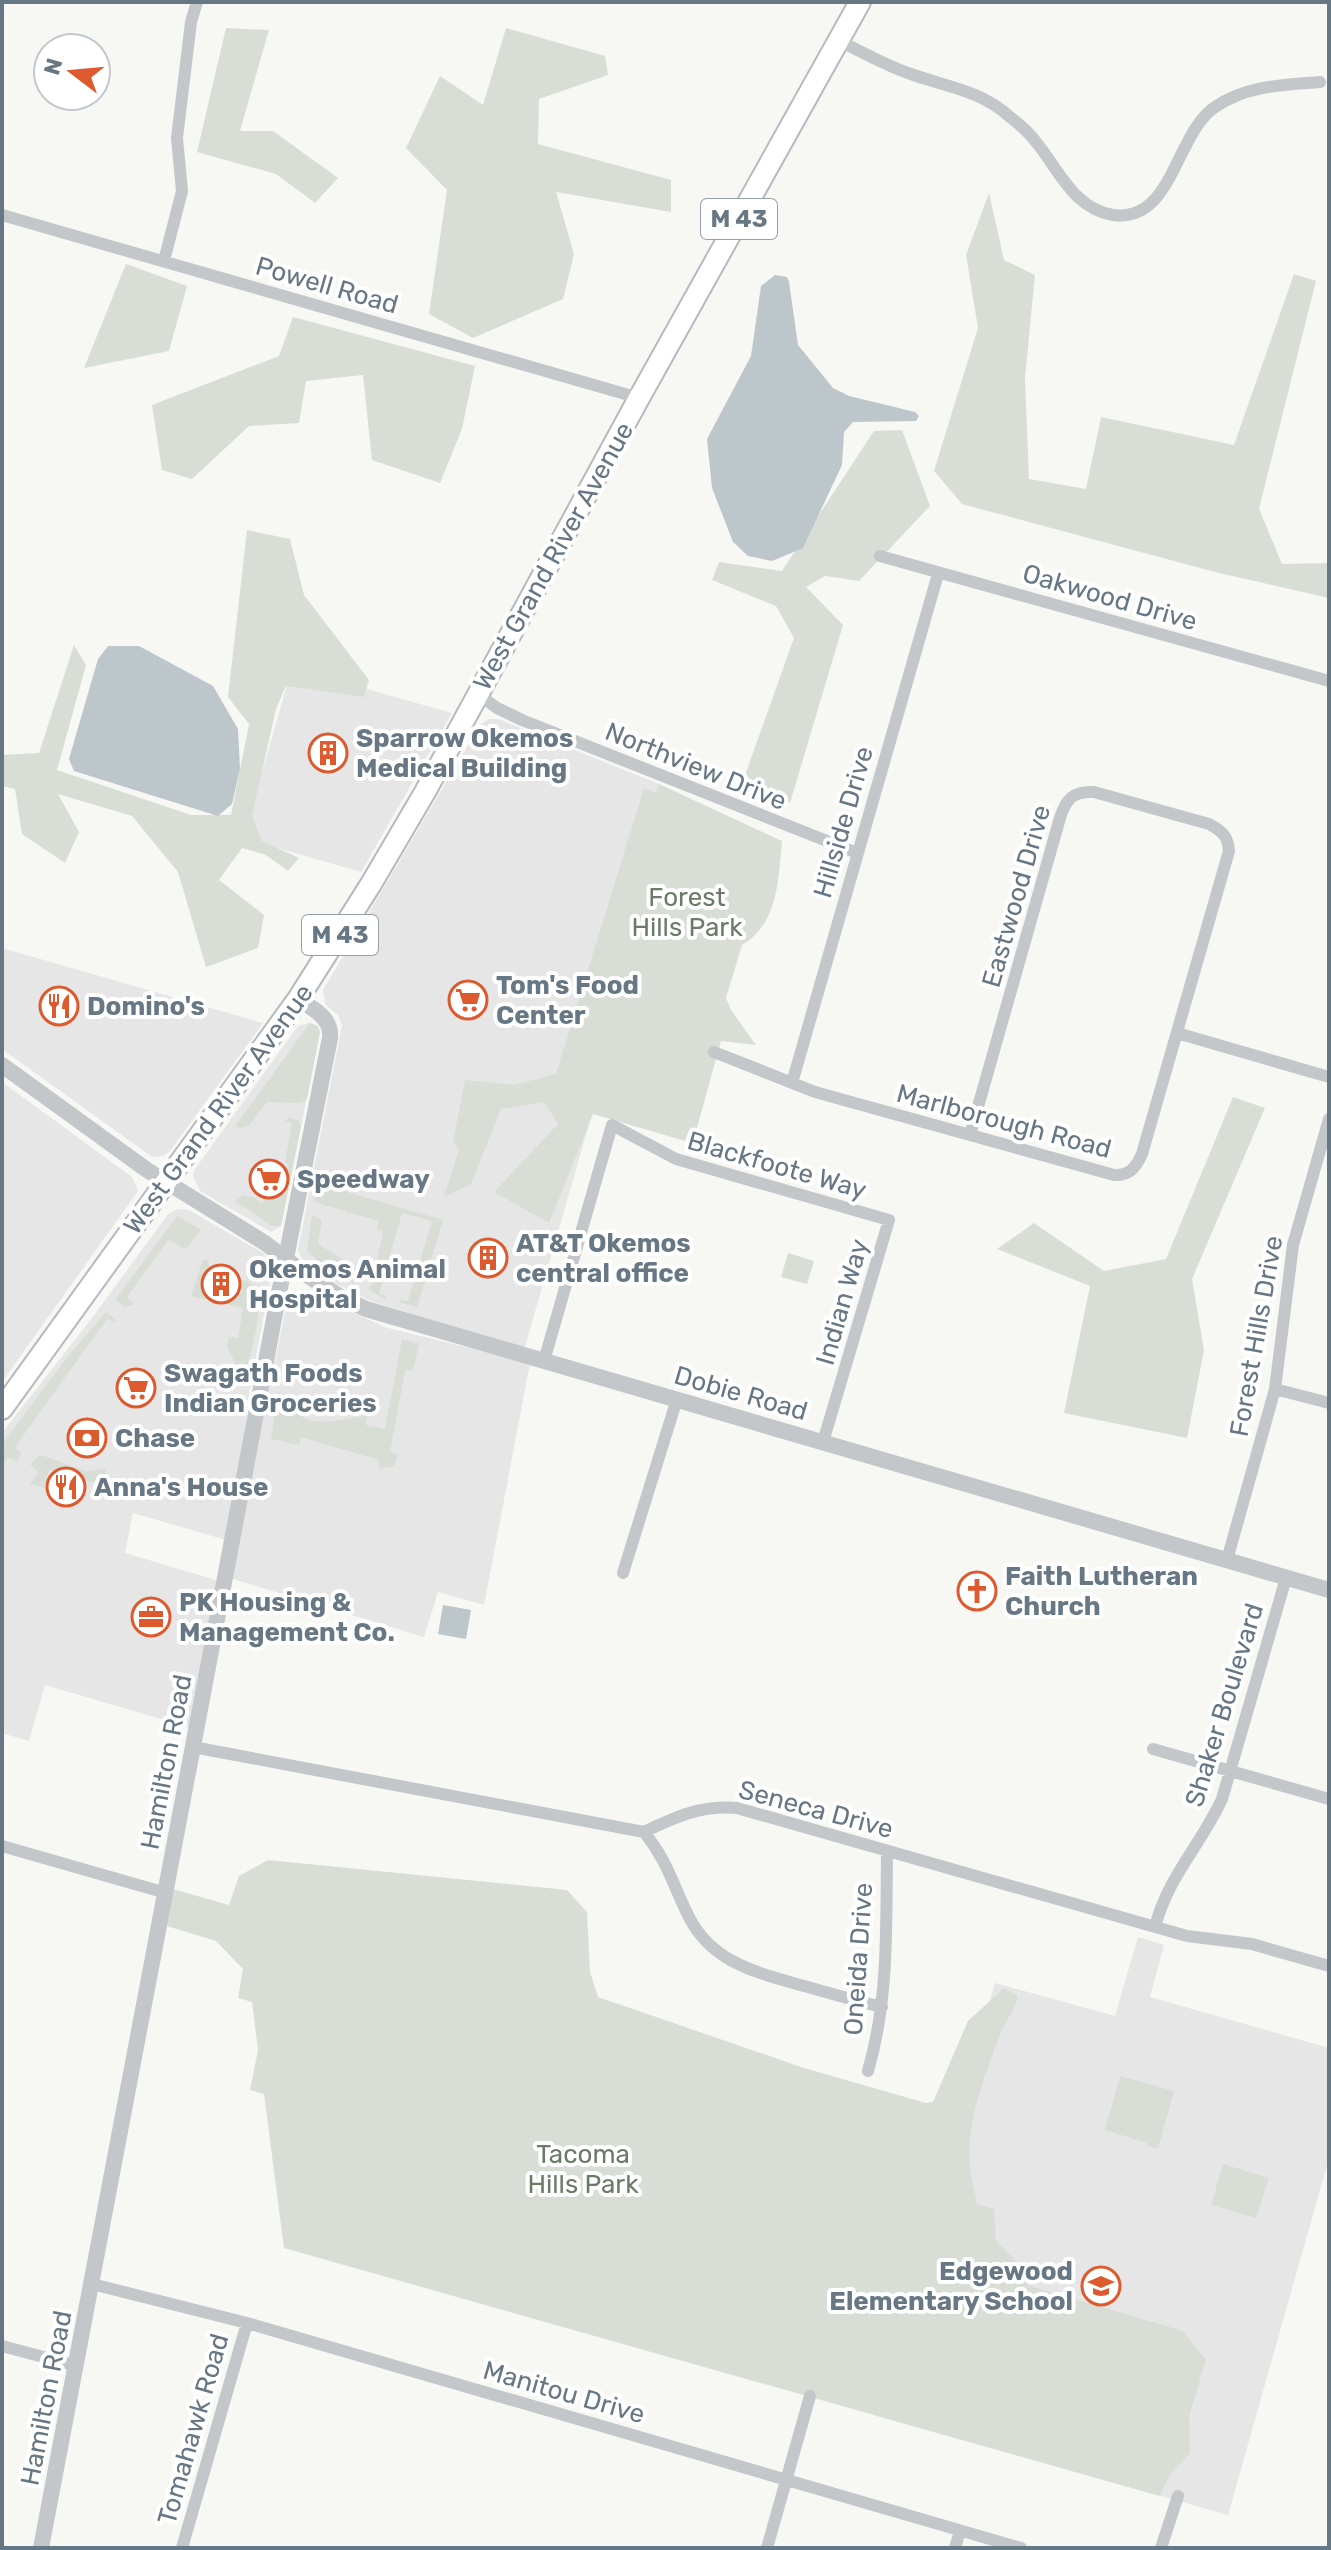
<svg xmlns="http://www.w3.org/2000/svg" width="1331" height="2550" font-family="Rubik,sans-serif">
  <rect width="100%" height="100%" fill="#f7f7f4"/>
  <path fill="#e5e6e5" d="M292,668l160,45 -91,159 -118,-34z
    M489,719h9l161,65 -92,322 25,8 -68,236 -153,-49 -36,-18 -22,-15 -11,-9 -4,-9 44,-225 -4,-10 -13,-11 -2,-14 157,-265z
    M2,948l261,75 -93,128 -7,5 -11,1 -150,-108z
    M309,1023l9,3 2,6 -39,194 -10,6 -71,-41 -7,-15 2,-7 103,-143z
    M2,1082l130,95 6,14 -136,191z
    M178,1209l11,1 74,43 6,7 3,11 -23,123 -6,58 -17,88 -93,-27 -8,40 94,28 -27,147 -147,-43 -16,56 -27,-8v-300l90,-115 77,-105z
    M303,1289l81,38 146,36 -46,242 -46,-13 -14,45 -194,-59 57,-275 7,-10z
    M1138,1937l26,8 -14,52 179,51v110l-101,357 -355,-100 122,-432 120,33z"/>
  <path fill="#d8ded5" d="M226,28l43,2 -29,101h33l65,47 -23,25 -39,-29 -79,-22z
    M506,28l99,28 3,19 -69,24 -1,45 133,36v32l-115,-20 18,62 -11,45 -90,39 -44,-24 18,-124 -41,-42 34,-72 43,29z
    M989,193l15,67 31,15 -10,103 4,101 57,10 15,-72 133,28 60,-171 22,7 -57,228 23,55 47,-1v35l-114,-26 -253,-68 -28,-33 44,-143 -12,-73z
    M126,264l61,22 -18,65 -85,17z
    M293,317l182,49 -13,63 -22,54 -68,-23 -9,-85 -57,6 -7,42 -50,3 -57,53 -30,-9 -10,-65 127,-49z
    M902,430l28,76 -71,75 -34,-5 -19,11 37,38 -53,178 -47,-22 51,-143 -18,-32 -64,-26 7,-18 63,9 92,-140z
    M247,530l43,9 14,56 65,85 -5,17 -78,-11 -10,23 -24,107 10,25 37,17 -11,13 -22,-16 -24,-7 -23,32 45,35 -6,33 -52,19 -28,-95 -46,-56 -74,-22 21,38 -14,31 -43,-29 -7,-45 -13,-3v-31l37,-2 35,-108 12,20 -29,105 134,45h40l18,-91 -21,-27z
    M659,784l123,57c-4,38 -3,82 -40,104l-16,53 5,12 25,35 -35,-4 -26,94 -7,-2 -3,8 -92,-27 -44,109 -55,-31 64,-68 -14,-22 -43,7 -30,75 -27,13 15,-48 -6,-7 12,-62 49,5 42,-11 88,-286 12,5z
    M310,1023l8,3 2,6 -13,67 -6,4 -34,-1 -18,24 -9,2 -5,-2z
    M1233,1097l32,11 -73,171 12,71 -17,88 -123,-25 26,-127 -93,-37 37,-26 70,48 62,-12z
    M289,1117l9,3 3,6 -20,100h-9l-37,-25 8,-6 10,2 9,6 8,-10 5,3 6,-8 -5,-4 13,-19 -4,-3 7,-40h-7z
    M316,1183l127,37 -26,87 -18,-5 2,-2 7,1 24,-80 -30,-8 -23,80 7,3v4l-19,-12 5,-3 11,-54 -6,-2 2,-8 -28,-8 -2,3 -1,-4 -34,-10z
    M312,1215l10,5 -4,24 34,21 1,18 -31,-18 -15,-14z
    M177,1216l24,14 -14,18h-5l-13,-9 -42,58 7,7 -9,3 -10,-7z
    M788,1253l26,8 -7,23 -26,-7z
    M203,1259l6,1 -1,5 5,2 -1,5 -6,-1 -5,18 34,10 6,-19c32,-1 11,66 7,86l-12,-2 -9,-17 2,-10 9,1 5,-30 -52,-12z
    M106,1312l9,7 1,3 -9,-3 -92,128 6,6 -4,8 -9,-3 -6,7v-20l62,-84z
    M402,1339l17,5 -6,26 -8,1 -15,81 8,3 -4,11 -15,3v-9l-78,-23 -2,8 -28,-6 7,-47 13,5c3,7 4,14 9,18 15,13 49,3 67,1l-1,9 19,4z
    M41,1455l45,16 20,-2 -1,14 -4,2 -52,-15 -5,18 -14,-4 8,-12 -7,-6v-3z
    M268,1860l299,30 20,22 3,60 8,25 206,71 122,35 7,-1 35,-81 36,-33 14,8c-3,16 -13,24 -18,39 -16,42 -34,87 -30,133 1,12 5,24 7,36l17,5 2,32 20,20 12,24 155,46 23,29 -17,56 1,37 -22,24 -8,19 -876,-248 -20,-154 -14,-4 8,-40 -6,-48 -14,-4 5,-29 -27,-28 -49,-15 6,-37 56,16 10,-29z
    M1120,2076l54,15 -16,58 -11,-3v-3l-42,-13z
    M1223,2164l46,14 -13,40 -45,-13z"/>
  <path fill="#bcc6cb" d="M775,275l12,2 2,5 9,63 35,43 16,8 66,16 4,4 -3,5 -63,1 -9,10 -2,33 -39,83 -31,13 -24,-5 -15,-14 -21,-54 -5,-49 44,-83 10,-70z
    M108,646h31l74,40 25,43 2,40 -8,35 -14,12 -144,-45 -5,-12 29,-100z
    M443,1605l28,5 -5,29 -28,-5z"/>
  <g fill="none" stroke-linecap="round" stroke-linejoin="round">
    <defs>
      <path id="primary" d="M2,1409l296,-410 73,-115 54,-92 214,-394 221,-396"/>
    </defs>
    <use href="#primary" stroke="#b6babe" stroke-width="24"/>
    <path stroke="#c3c7ca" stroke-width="12" d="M839,41c24,11 47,25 72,33 36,13 69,16 99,43 9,7 19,15 26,25 23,28 38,67 77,73 60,8 62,-81 102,-108 32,-22 68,-22 105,-25
      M2,215l637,183
      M164,261l18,-70 -5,-53 14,-116 6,-20
      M880,556l449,125
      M478,694l19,14 25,12 335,133
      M1177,1033l152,44
      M714,1052l101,40 299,83c16,1 22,-8 28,-21l87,-303c-1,-15 -7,-20 -20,-27l-115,-32c-21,-1 -28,7 -34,26l-90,317
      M792,1083l146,-509
      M544,1361l68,-236 64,34 213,61 -66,222
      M1275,1389l54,14
      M1227,1560l48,-171 18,-144 36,-126
      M623,1573l54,-174
      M193,1747l451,85c31,-15 57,-27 93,-24l450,128 65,8 77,22
      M1153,1749l176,50
      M644,1832c25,31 29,54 46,87 24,45 69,54 114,67 26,7 52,15 78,21
      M2,1846l164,47
      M1155,1927c13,-51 46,-82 67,-128l64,-221
      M868,2071c21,-72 18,-146 19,-220
      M92,2284l155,39 774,225
      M2,2346l75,20
      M182,2548l65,-225
      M767,2548l43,-152
      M955,2548l5,-17
      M1161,2548l17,-52"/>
    <path stroke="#c3c7ca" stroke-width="16" d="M2,1065l145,105 118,73 39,30 35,23 27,13 963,281
      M41,2548l236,-1245 53,-265c2,-21 -17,-29 -32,-39"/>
    <use href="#primary" stroke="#fff" stroke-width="20"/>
  </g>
  <defs>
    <symbol id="building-ring" viewBox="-11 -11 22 22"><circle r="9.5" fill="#fff" stroke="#dd5a2e" stroke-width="1.5"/><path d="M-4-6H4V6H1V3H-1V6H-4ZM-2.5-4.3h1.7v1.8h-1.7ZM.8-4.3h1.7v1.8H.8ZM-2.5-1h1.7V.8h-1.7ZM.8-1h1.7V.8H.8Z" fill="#dd5a2e"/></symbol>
    <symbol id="supermarket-ring" viewBox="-11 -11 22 22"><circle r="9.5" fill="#fff" stroke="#dd5a2e" stroke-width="1.5"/><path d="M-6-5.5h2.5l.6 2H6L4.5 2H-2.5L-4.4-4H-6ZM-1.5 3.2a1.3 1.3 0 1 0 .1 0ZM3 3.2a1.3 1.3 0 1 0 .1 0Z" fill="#dd5a2e"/></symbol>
    <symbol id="restaurant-ring" viewBox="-11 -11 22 22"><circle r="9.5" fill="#fff" stroke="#dd5a2e" stroke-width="1.5"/><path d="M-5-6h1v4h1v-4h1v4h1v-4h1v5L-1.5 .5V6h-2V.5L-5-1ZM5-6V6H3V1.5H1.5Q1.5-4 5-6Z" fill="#dd5a2e"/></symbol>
    <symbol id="bank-ring" viewBox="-11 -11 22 22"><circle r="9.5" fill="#fff" stroke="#dd5a2e" stroke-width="1.5"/><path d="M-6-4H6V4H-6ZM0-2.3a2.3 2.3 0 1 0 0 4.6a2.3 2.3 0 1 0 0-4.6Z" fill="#dd5a2e"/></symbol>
    <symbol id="church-ring" viewBox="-11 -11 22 22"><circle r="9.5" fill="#fff" stroke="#dd5a2e" stroke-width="1.5"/><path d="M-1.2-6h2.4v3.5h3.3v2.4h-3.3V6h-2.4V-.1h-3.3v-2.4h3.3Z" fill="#dd5a2e"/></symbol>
    <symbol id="office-ring" viewBox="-11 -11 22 22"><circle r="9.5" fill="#fff" stroke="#dd5a2e" stroke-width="1.5"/><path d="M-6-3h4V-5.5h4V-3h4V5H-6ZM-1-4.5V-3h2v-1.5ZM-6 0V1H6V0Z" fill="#dd5a2e"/></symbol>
    <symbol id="school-ring" viewBox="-11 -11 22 22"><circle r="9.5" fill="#fff" stroke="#dd5a2e" stroke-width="1.5"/><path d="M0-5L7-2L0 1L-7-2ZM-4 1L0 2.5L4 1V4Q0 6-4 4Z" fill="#dd5a2e"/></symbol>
  </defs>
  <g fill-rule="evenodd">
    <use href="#building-ring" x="306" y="731" width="44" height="44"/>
    <use href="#supermarket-ring" x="446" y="978" width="44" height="44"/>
    <use href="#restaurant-ring" x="37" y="984" width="44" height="44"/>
    <use href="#supermarket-ring" x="247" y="1157" width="44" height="44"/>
    <use href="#building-ring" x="466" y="1236" width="44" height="44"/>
    <use href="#building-ring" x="199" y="1262" width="44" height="44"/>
    <use href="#supermarket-ring" x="114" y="1366" width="44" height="44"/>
    <use href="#bank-ring" x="65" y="1416" width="44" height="44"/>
    <use href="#restaurant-ring" x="44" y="1465" width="44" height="44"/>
    <use href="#church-ring" x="955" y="1569" width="44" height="44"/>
    <use href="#office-ring" x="129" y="1595" width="44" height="44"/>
    <use href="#school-ring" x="1079" y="2264" width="44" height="44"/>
  </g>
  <g text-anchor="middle" stroke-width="8" stroke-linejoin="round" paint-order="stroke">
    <g fill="#fff" stroke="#95a0a9" stroke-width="2">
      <rect x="701" y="199" width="76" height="40" rx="6"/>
      <rect x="302" y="915" width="76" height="40" rx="6"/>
    </g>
    <g font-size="24" font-weight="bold" fill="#677784">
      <text x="739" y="227">M 43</text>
      <text x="340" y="943">M 43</text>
    </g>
    <g font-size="26" fill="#677784" stroke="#fff">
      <text transform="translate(327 285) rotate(16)" y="9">Powell Road</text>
      <text transform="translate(553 556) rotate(-61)" y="9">West Grand River Avenue</text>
      <text transform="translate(1110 597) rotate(16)" y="9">Oakwood Drive</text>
      <text transform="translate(696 766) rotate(22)" y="9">Northview Drive</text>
      <text transform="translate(843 822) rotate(-74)" y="9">Hillside Drive</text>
      <text transform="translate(1016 896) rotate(-74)" y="9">Eastwood Drive</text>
      <text transform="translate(218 1109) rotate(-54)" y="9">West Grand River Avenue</text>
      <text transform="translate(1004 1121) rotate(15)" y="9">Marlborough Road</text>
      <text transform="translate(777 1165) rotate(16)" y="9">Blackfoote Way</text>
      <text transform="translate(842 1302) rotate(-74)" y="9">Indian Way</text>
      <text transform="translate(1256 1336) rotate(-80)" y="9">Forest Hills Drive</text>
      <text transform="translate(741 1393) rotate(16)" y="9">Dobie Road</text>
      <text transform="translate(1224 1705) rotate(-73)" y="9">Shaker Boulevard</text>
      <text transform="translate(166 1762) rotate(-79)" y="9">Hamilton Road</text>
      <text transform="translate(816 1809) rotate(15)" y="9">Seneca Drive</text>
      <text transform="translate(858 1959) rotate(-86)" y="9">Oneida Drive</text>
      <text transform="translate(564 2392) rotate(16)" y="9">Manitou Drive</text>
      <text transform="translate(46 2398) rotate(-79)" y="9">Hamilton Road</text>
      <text transform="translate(193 2429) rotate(-74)" y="9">Tomahawk Road</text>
    </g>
    <g font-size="26" font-weight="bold" fill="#677784" stroke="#fff" text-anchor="start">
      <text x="356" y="747">Sparrow Okemos<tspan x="356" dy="30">Medical Building</tspan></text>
      <text x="496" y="994">Tom's Food<tspan x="496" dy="30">Center</tspan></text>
      <text x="87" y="1015">Domino's</text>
      <text x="297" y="1188">Speedway</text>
      <text x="516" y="1252">AT&amp;T Okemos<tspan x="516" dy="30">central office</tspan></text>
      <text x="249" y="1278">Okemos Animal<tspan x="249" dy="30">Hospital</tspan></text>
      <text x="164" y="1382">Swagath Foods<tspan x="164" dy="30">Indian Groceries</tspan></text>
      <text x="115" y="1447">Chase</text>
      <text x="94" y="1496">Anna's House</text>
      <text x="1005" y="1585">Faith Lutheran<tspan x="1005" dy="30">Church</tspan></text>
      <text x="179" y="1611">PK Housing &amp;<tspan x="179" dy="30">Management Co.</tspan></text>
      <text x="1073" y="2280" text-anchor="end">Edgewood<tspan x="1073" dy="30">Elementary School</tspan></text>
    </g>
    <g font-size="26" fill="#6a7b66" stroke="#fff">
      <text x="687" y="906">Forest<tspan x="687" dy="30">Hills Park</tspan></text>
      <text x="583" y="2163">Tacoma<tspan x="583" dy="30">Hills Park</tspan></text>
    </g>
  </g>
  <rect width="1331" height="2550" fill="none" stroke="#677784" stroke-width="8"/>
  <g transform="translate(72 72) rotate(286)"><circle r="38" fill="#ffffff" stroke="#c2c9ce" stroke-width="2"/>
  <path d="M0-6L14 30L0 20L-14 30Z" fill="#dd5a2e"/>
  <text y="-12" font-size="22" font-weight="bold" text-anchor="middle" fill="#677784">N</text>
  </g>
</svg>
